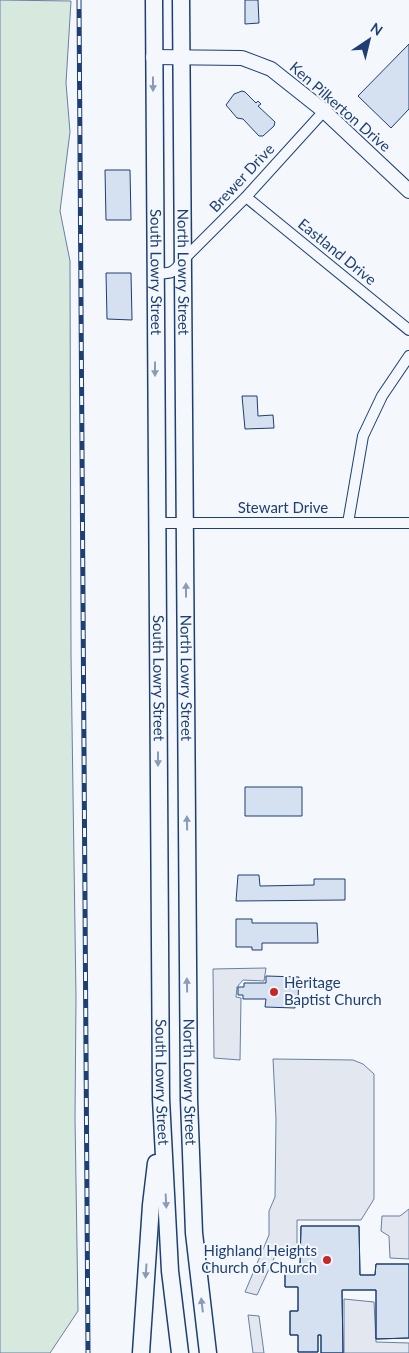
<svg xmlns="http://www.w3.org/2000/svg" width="409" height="1353" font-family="Lato,sans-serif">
  <rect width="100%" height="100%" fill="#f4f7fb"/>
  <path fill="#d7e8df" stroke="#687fa3" d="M0,0l71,1 -5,82 4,49 -10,79 10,50 1,394 5,343 -1,120 3,193 -28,42h-50z"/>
  <path fill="#e3e8f0" stroke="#687fa3" d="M266,968l-2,13 -21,-1 -6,7 -1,10 5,1 -1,62 -26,-2 -1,-89z
    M273,1059l80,1 10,4 11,10v125l-13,21h-64v34h-21l-19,41 -12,-3 24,-57v-24l6,-14 1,-78z
    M409,1209v50l-19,-1 -1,-22 -8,-5 1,-15h18z
    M344,1299l30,3 2,40 33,1v10h-65z
    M248,1315l11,1 5,37h-11z"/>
  <path fill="#d5e0f0" stroke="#1d3f73" d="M245,0h13l1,23 -14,1z
    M409,44v65l-18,19 -33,-32z
    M242,91l3,1 11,11 2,-2 3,3 -3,2 17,16 -1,4 -11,10h-4l-16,-17 -6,-1 -11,-13 8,-11z
    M105,170h25l1,50h-25z
    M106,273h25l1,47 -25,-1z
    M242,396h15l1,20 15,-1 1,13 -29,1z
    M245,787h57v29h-57z
    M238,875h21l1,11 54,-1v-6h31v21l-109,1z
    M236,919h16v4h65l1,20h-56v7h-10v-3h-16z
    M266,976l33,1 -1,23h-3v8l-30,-1 1,-8h-23v-4h-5v-8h6v-4h22z
    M301,1226h58l1,49h15l1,-11h33v74l-33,1v-49h-34l1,63h-22v-18h-3v17h-20v-17h-8v-24h8v-24h-13v-22h15z
    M301,1226h58l1,49h15l1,-11h33v74l-33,1v-49h-34l1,63h-22v-18h-3v17h-20v-17h-8v-24h8v-24h-13v-22h15z"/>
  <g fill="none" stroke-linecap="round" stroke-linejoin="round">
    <defs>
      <path id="street" d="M246,197l163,133
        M154,273c17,1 19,1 29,-13l63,-63 78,-86
        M156,523h253
        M348,523l15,-87 19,-40 27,-40"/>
      <path id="secondary" d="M153,57l89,1 29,11 53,42 85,80"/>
      <g id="primary">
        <path id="s1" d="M154,0l7,1099 9,172 10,82"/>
        <path id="s2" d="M181,0l8,1100 5,133 14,120"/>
        <path d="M141,1353l10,-148 5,-42"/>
      </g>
    </defs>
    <use href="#street" stroke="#1d3f73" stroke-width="12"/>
    <use href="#secondary" stroke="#1d3f73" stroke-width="16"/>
    <use href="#primary" stroke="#1d3f73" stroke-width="19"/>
    <use href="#street" stroke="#f4f7fb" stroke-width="10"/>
    <use href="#secondary" stroke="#f4f7fb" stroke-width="14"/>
    <use href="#primary" stroke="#f4f7fb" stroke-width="16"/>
    <defs>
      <path id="rail" d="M79,0l9,1353"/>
    </defs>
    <use href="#rail" stroke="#1d3f73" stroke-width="5"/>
    <use href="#rail" stroke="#f4f7fb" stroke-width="3" stroke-dasharray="9" stroke-linecap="butt"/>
  </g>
  <defs><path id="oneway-solid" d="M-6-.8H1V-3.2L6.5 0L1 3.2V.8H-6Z" transform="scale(1.25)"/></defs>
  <g fill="#889bb7">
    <use href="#oneway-solid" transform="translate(153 84) rotate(90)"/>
    <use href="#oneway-solid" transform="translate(155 369) rotate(90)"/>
    <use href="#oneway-solid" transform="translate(186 590) rotate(-90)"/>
    <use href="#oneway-solid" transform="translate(158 759) rotate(90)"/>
    <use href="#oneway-solid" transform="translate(187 823) rotate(-91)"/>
    <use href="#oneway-solid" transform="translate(187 985) rotate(-91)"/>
    <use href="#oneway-solid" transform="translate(166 1201) rotate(87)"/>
    <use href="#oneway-solid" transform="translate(146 1271) rotate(94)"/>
    <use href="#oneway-solid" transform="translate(202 1305) rotate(-97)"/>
  </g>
  <g fill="#c62828" stroke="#f4f7fb" stroke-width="2">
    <circle cx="274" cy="992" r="5"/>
    <circle cx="327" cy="1260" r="5"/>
  </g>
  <g text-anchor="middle" stroke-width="4" stroke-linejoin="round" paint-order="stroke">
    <g font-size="15" fill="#1d3f73" stroke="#f4f7fb">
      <text transform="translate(340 107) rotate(41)" y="5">Ken Pilkerton Drive</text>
      <text transform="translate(242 178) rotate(-47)" y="5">Brewer Drive</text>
      <text transform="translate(337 252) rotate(39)" y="5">Eastland Drive</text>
      <text dy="5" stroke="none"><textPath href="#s1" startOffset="272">South Lowry Street</textPath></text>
      <text dy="5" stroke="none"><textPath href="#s2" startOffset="272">North Lowry Street</textPath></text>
      <text x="283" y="513">Stewart Drive</text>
      <text dy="5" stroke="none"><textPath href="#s1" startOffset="678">South Lowry Street</textPath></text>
      <text dy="5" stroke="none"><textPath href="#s2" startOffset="678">North Lowry Street</textPath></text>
      <text dy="5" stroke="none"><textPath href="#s1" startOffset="1082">South Lowry Street</textPath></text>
      <text dy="5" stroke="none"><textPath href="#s2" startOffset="1082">North Lowry Street</textPath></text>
    </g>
    <g font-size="15" fill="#1d3f73" stroke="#f4f7fb" text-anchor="start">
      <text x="284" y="988">Heritage<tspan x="284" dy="17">Baptist Church</tspan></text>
      <text x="317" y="1256" text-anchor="end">Highland Heights<tspan x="317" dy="17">Church of Church</tspan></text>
    </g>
  </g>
  <g transform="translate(369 40) rotate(35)" stroke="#f4f7fb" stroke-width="4" paint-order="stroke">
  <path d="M0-4L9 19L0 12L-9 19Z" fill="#1d3f73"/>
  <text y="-8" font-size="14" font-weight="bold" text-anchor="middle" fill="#1d3f73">N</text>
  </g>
</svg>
